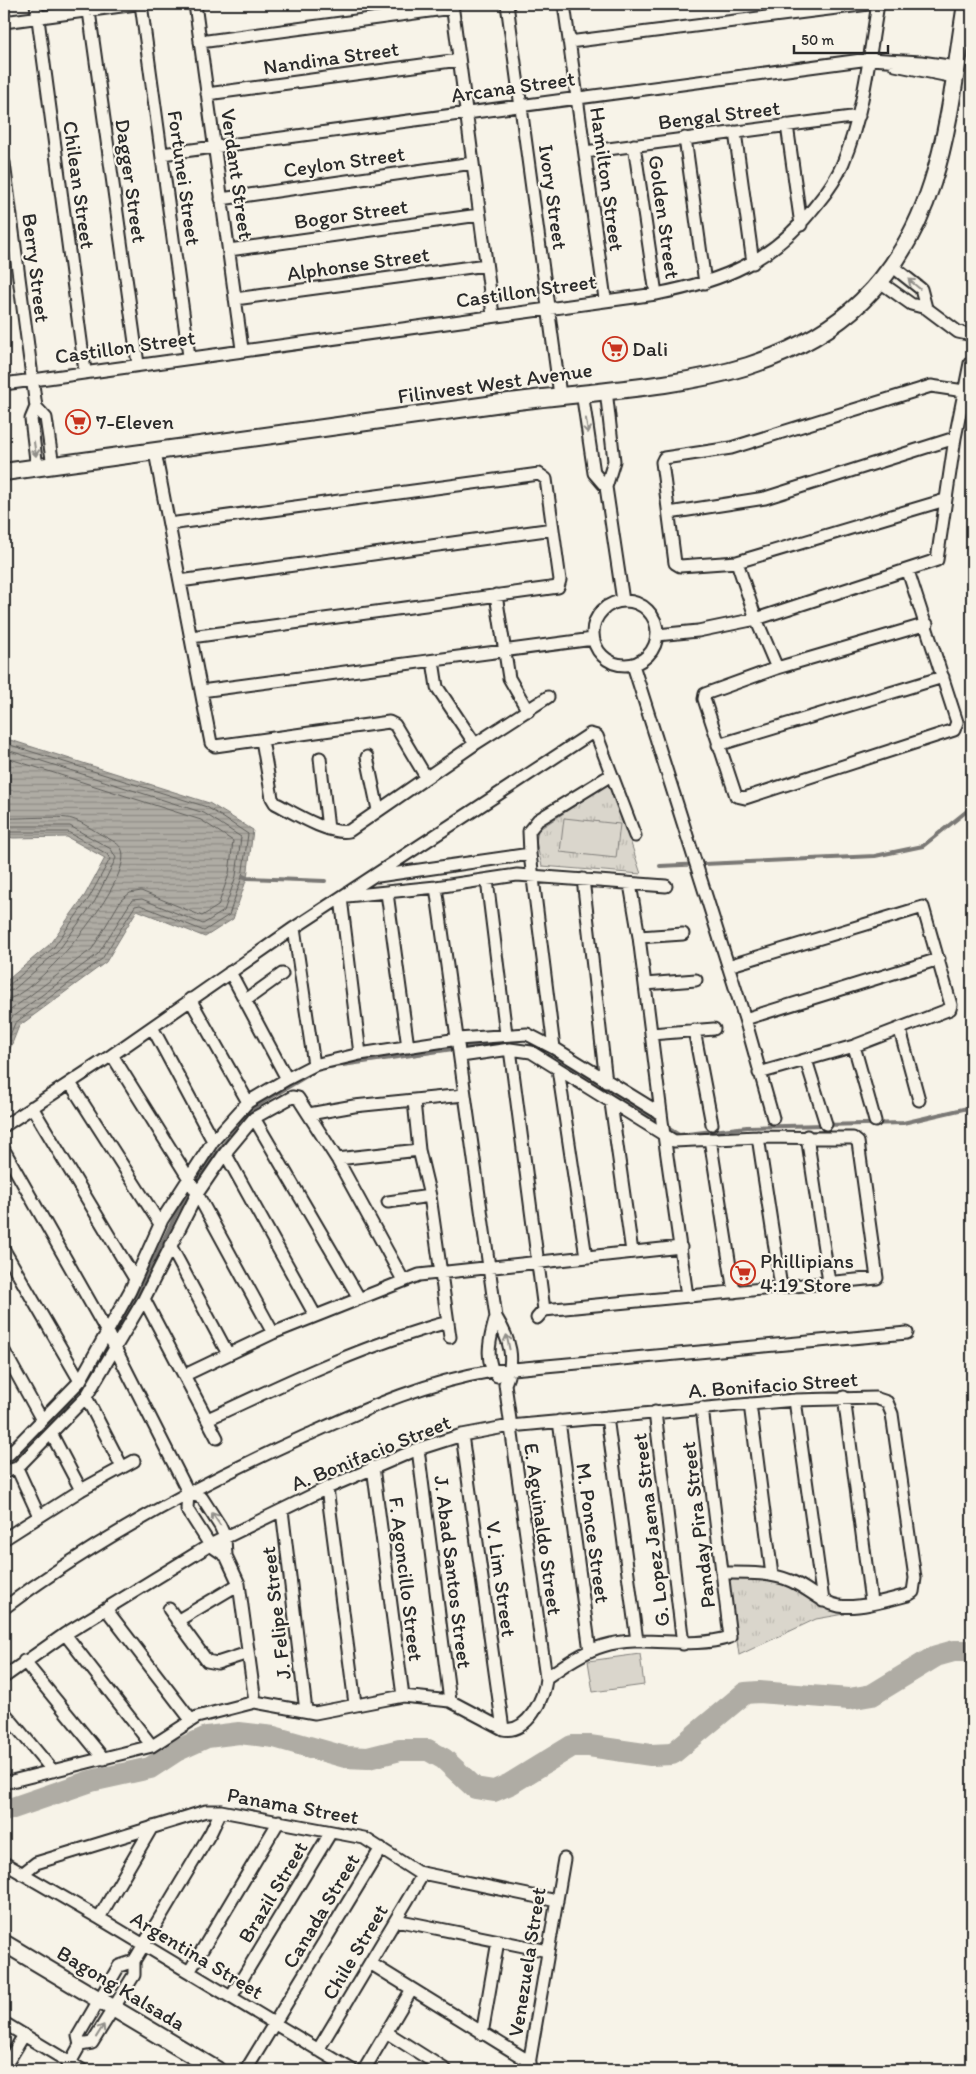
<svg xmlns="http://www.w3.org/2000/svg" width="976" height="2074" font-family="Itim,sans-serif">
  <defs>
    <pattern id="park-tufts" width="24" height="20" patternUnits="userSpaceOnUse" patternTransform="scale(1.25)"><rect width="24" height="20" fill="#dad6cc"/><path d="M3 7l-1-3M5 7V3M7 7l1-3M15 17l-1-3M17 17v-4M19 17l1-3" fill="none" stroke="#bbb8af"/></pattern>
    <pattern id="water-rules" width="6" height="5" patternUnits="userSpaceOnUse" patternTransform="scale(1.25)"><rect width="6" height="5" fill="#afaca4"/><path d="M0 2.5h6" fill="none" stroke="#8f8c86"/></pattern>
  </defs>
  <rect width="100%" height="100%" fill="#f7f3e8"/>
  <filter id="ink" filterUnits="userSpaceOnUse"><feTurbulence type="fractalNoise" baseFrequency=".02" numOctaves="2"/><feDisplacementMap in="SourceGraphic" scale="10" xChannelSelector="R" yChannelSelector="G"/><feConvolveMatrix kernelMatrix="1 2 1 2 8 2 1 2 1" color-interpolation-filters="sRGB"/></filter>
  <g filter="url(#ink)">
    <path fill="url(#park-tufts)" stroke="#82807c" d="M611,782l30,92 -99,-8 -6,-24 2,-12z
      M733,1578c24,1 46,2 68,14 19,11 20,16 44,22l-29,5 -77,36 -10,-73z"/>
    <path fill="#dad6cc" stroke="#82807c" d="M564,818l56,6 -4,34 -56,-6z
      M640,1654l4,31 -51,7 -5,-31z"/>
    <path fill="url(#water-rules)" stroke="#7a7874" d="M4,738l205,65 44,27 -6,48 -14,41 -28,18 -68,-27 -31,52 -87,64 -15,38v-81l45,-38 36,-50 20,-37 -38,-21 -54,1 -9,-2z"/>
    <g fill="none" stroke-linecap="round" stroke-linejoin="round">
      <path stroke="#605f5b" stroke-width="1" d="M4,743l203,64 41,27 -6,43 -13,38 -25,16 -64,-26 -5,1 -33,53 -87,64 -11,27
        M4,749l200,64 37,24 -5,39 -12,35 -21,13 -61,-25 -10,1 -34,54 -86,63 -8,16
        M4,757l197,63 32,21 -4,33 -11,32 -16,10 -61,-25 -11,2 -9,7 -29,49 -88,66
        M4,818c15,1 56,-3 68,1 10,3 21,11 30,16 7,4 15,7 19,13 17,28 -86,151 -117,152
        M4,826h66l41,23 5,9 -21,43 -37,50 -45,39 -9,2
        M4,832h64l39,22 3,5 -21,39 -36,50 -44,37 -5,1"/>
      <path stroke="#7a7874" stroke-width="4" d="M660,866l215,-10 48,-10 49,-39
        M243,876l4,2 78,3
        M546,1050l114,74
        M329,1067l186,-27
        M666,1127l13,8 68,-8 156,-4 69,-16
        M113,1338l19,-32 44,-92 22,-38 55,-68 67,-40
        M4,1464l11,-3 69,-74 25,-43"/>
      <path stroke="#afaca4" stroke-width="22" d="M4,1811l87,-30 59,-13 26,-17 31,-14 32,-4 35,4 71,20 23,1 32,-8h28l16,9 31,29 19,3 16,-7 62,-38h17l62,9 21,-1 73,-61 14,-1 90,7 23,-4 64,-39 18,-5h18"/>
      <defs>
        <path id="street" d="M36,4l49,367
          M88,4l50,360
          M141,4l48,352
          M195,4l47,345
          M452,4l41,311
          M507,4l53,391
          M564,4l41,295
          M4,22l132,-18
          M200,42l252,-34
          M569,42l300,-38
          M895,65l59,12
          M207,94l252,-34
          M787,125l14,100
          M735,132l18,131
          M685,138l20,145
          M634,145l22,149
          M585,152l274,-36
          M162,154l707,-95 52,3 35,5
          M4,163l32,244 -5,12 6,49
          M221,199l252,-36
          M229,250l250,-35
          M892,266l29,23 5,19
          M880,282l31,22 15,4 32,24 14,3
          M235,299l251,-34
          M4,384l652,-90c68,-13 117,-33 161,-90 10,-12 20,-26 26,-41 21,-51 26,-106 35,-159
          M606,390l8,71 -8,26 17,114
          M582,392l12,81 12,14
          M36,407l10,11 7,48
          M155,452l56,291 4,3 174,-24 6,3 31,52
          M945,500l-208,62 -57,4 -5,-3 -13,-101 2,-4 67,-10 200,-62 33,5
          M669,513l96,-15 190,-60
          M169,524l370,-50 7,5 14,101 -2,7 -367,50
          M737,562l19,57 21,49
          M908,571l49,151 -3,8 -209,68 -9,-2 -32,-97 1,-5 72,-26 150,-44
          M180,581l373,-52
          M496,595l13,83 19,33
          M593 633a32 32 0 1 1 64 0a32 32 0 1 1-64 0Z
          M657,635l41,-4 58,-12 181,-59 18,-122 15,-75
          M433,661l4,26 38,57
          M633,665l112,354 28,99
          M201,691l392,-52
          M262,740l10,58 3,5c19,10 54,32 74,28l126,-87 73,-47
          M718,745l225,-68
          M367,757l11,53
          M320,758l8,71
          M378,876l152,-22
          M583,879l23,203
          M487,880l19,154
          M630,884l9,53 23,184 25,175
          M387,893l21,154
          M347,896l89,-9 81,-12 149,11
          M341,898l19,156
          M294,928l20,137
          M639,937l44,-3
          M728,966l195,-59 28,98 -1,4 -96,37 -95,27
          M230,972l57,107
          M645,984l51,-4
          M190,999l58,103
          M246,1000l36,-26
          M745,1019l194,-60
          M152,1027l61,114
          M694,1030l18,94
          M900,1030l19,70
          M651,1034l63,-5
          M854,1046l21,75
          M554,1048l-24,-194 -1,-23 9,-11 73,-45
          M510,1049l34,261
          M112,1055l76,122 85,156
          M461,1056l49,-7 21,3 143,89 84,-4 95,1 5,4 19,136 -333,32 -7,8
          M806,1060l20,64
          M558,1069l28,188
          M70,1083l90,141
          M414,1101l5,49 11,46 20,141
          M611,1103l21,149
          M32,1107l103,172
          M309,1114l45,-8 110,-11
          M254,1118l105,180
          M4,1126l108,-71 182,-127 296,-194 7,2 38,100
          M807,1136l22,146
          M758,1137l23,150
          M710,1139l24,153
          M4,1150l103,182 81,160 -1,17 23,36 16,11
          M225,1153l90,162
          M337,1159l82,-9
          M388,1202l42,-6
          M170,1245l58,109
          M4,1250l76,131
          M144,1299l73,139
          M496,1317c-5,17 -13,44 1,59
          M4,1351l38,69
          M185,1375l88,-42 146,-58 262,-28
          M86,1397l36,70
          M844,1397l27,205
          M795,1400l28,201
          M750,1404l22,171
          M655,1412l28,232
          M607,1417l30,224
          M208,1419c79,-37 156,-74 240,-97
          M559,1421l31,230
          M51,1433l30,57
          M462,1435l41,294
          M418,1449l32,252
          M4,1456l5,-2 71,-73 50,-90 32,-71 51,-79 35,-39 39,-23 27,-14 46,-11 98,-15 69,-5 27,14 107,66
          M373,1467l30,229
          M17,1468l22,48
          M4,1472l13,-4 69,-71 58,-98 53,-105 28,-41 29,-35 38,-21 6,1 39,61 66,121
          M327,1488l28,216
          M188,1492l14,6 18,28 5,11 1,19 13,28 16,118
          M282,1510l24,201
          M4,1539l77,-49 53,-29
          M4,1608c92,-69 195,-124 299,-171 65,-29 118,-54 189,-66l415,-38
          M106,1609l85,111
          M169,1609l38,52 10,2 31,-10
          M177,1621l62,-37
          M65,1634l87,112
          M24,1661l80,98
          M4,1677l61,-43 145,-89 117,-57 91,-39 44,-14 48,-9 285,-26 80,-2 12,4 5,12 23,164 -2,14 -5,3c-19,5 -50,14 -69,11 -18,-3 -31,-18 -48,-25 -21,-9 -46,-8 -69,-8
          M546,1678c17,-12 36,-26 57,-32 43,-13 83,5 127,-9l-28,-229
          M4,1712l49,59
          M4,1783l148,-37 45,-29 58,-15 60,11 88,-17 47,5 53,28c24,5 42,-31 43,-51l-41,-294c11,-25 5,-44 -9,-67l-60,-430
          M4,1863l95,55 253,152
          M22,1874l14,-11 170,-52h15l143,27 53,34 140,29
          M99,1918l53,-91
          M396,1920l152,31
          M370,1963l160,99
          M189,1972l90,-151
          M231,1997l100,-165
          M4,2023l78,47
          M386,2032l60,38
          M482,2034l16,-93
          M80,2045l12,-2 42,-68v-14l77,-129 10,-21
          M318,2050l105,-176
          M4,2068l20,-33
          M66,2070l14,-25 -2,-9 41,-70 15,-5
          M246,2070l135,-222
          M364,2070l48,-81
          M528,2070l36,-211"/>
        <path id="secondary" d="M4,472c166,-22 332,-46 498,-69 79,-11 171,-14 246,-37 43,-14 81,-33 114,-65 82,-80 87,-192 104,-297
          M4,1943l213,127"/>
      </defs>
      <use href="#street" stroke="#2b2b2b" stroke-width="15"/>
      <use href="#secondary" stroke="#2b2b2b" stroke-width="20"/>
      <use href="#street" stroke="#f7f3e8" stroke-width="11"/>
      <use href="#secondary" stroke="#f7f3e8" stroke-width="16"/>
    </g>
    <defs><path id="oneway-shaft" d="M-6 0H5M1.5-3L5.5 0L1.5 3" fill="none" stroke-width="1.6" stroke-linecap="round" stroke-linejoin="round" transform="scale(1.25)"/></defs>
    <g stroke="#918f8a">
      <use href="#oneway-shaft" transform="translate(914 284) rotate(-140)"/>
      <use href="#oneway-shaft" transform="translate(587 426) rotate(82)"/>
      <use href="#oneway-shaft" transform="translate(35 449) rotate(82)"/>
      <use href="#oneway-shaft" transform="translate(508 1342) rotate(-102)"/>
      <use href="#oneway-shaft" transform="translate(216 1519) rotate(-124)"/>
      <use href="#oneway-shaft" transform="translate(100 2031) rotate(-58)"/>
    </g>
  </g>
  <defs>
    <symbol id="supermarket-ring" viewBox="-11 -11 22 22"><circle r="9.5" fill="#f7f3e8" stroke="#c8321e" stroke-width="1.5"/><path d="M-6-5.5h2.5l.6 2H6L4.5 2H-2.5L-4.4-4H-6ZM-1.5 3.2a1.3 1.3 0 1 0 .1 0ZM3 3.2a1.3 1.3 0 1 0 .1 0Z" fill="#c8321e"/></symbol>
  </defs>
  <g fill-rule="evenodd">
    <use href="#supermarket-ring" x="601" y="335" width="28" height="28"/>
    <use href="#supermarket-ring" x="64" y="408" width="28" height="28"/>
    <use href="#supermarket-ring" x="729" y="1259" width="28" height="28"/>
  </g>
  <g text-anchor="middle" stroke-width="4.5" stroke-linejoin="round" paint-order="stroke">
    <g font-size="21" fill="#2b2b2b" stroke="#f7f3e8">
      <text transform="translate(331 58) rotate(-8)" y="7">Nandina Street</text>
      <text transform="translate(513 87) rotate(-8)" y="7">Arcana Street</text>
      <text transform="translate(719 115) rotate(-7)" y="7">Bengal Street</text>
      <text transform="translate(344 162) rotate(-8)" y="7">Ceylon Street</text>
      <text transform="translate(237 174) rotate(82)" y="7">Verdant Street</text>
      <text transform="translate(184 178) rotate(82)" y="7">Fortunei Street</text>
      <text transform="translate(607 179) rotate(82)" y="7">Hamilton Street</text>
      <text transform="translate(131 181) rotate(82)" y="7">Dagger Street</text>
      <text transform="translate(79 185) rotate(82)" y="7">Chilean Street</text>
      <text transform="translate(553 197) rotate(82)" y="7">Ivory Street</text>
      <text transform="translate(351 214) rotate(-8)" y="7">Bogor Street</text>
      <text transform="translate(664 217) rotate(82)" y="7">Golden Street</text>
      <text transform="translate(358 264) rotate(-8)" y="7">Alphonse Street</text>
      <text transform="translate(36 268) rotate(83)" y="7">Berry Street</text>
      <text transform="translate(526 291) rotate(-8)" y="7">Castillon Street</text>
      <text transform="translate(125 347) rotate(-8)" y="7">Castillon Street</text>
      <text transform="translate(495 383) rotate(-8)" y="7">Filinvest West Avenue</text>
      <text transform="translate(773 1385) rotate(-4)" y="7">A. Bonifacio Street</text>
      <text transform="translate(371 1453) rotate(-22)" y="7">A. Bonifacio Street</text>
      <text transform="translate(698 1525) rotate(-97)" y="7">Panday Pira Street</text>
      <text transform="translate(543 1529) rotate(82)" y="7">E. Aguinaldo Street</text>
      <text transform="translate(651 1530) rotate(-97)" y="7">G. Lopez Jaena Street</text>
      <text transform="translate(593 1533) rotate(82)" y="7">M. Ponce Street</text>
      <text transform="translate(453 1572) rotate(83)" y="7">J. Abad Santos Street</text>
      <text transform="translate(406 1579) rotate(83)" y="7">F. Agoncillo Street</text>
      <text transform="translate(501 1579) rotate(82)" y="7">V. Lim Street</text>
      <text transform="translate(276 1613) rotate(-97)" y="7">J. Felipe Street</text>
      <text transform="translate(293 1806) rotate(10)" y="7">Panama Street</text>
      <text transform="translate(273 1892) rotate(-59)" y="7">Brazil Street</text>
      <text transform="translate(321 1911) rotate(-59)" y="7">Canada Street</text>
      <text transform="translate(355 1952) rotate(-59)" y="7">Chile Street</text>
      <text transform="translate(197 1955) rotate(31)" y="7">Argentina Street</text>
      <text transform="translate(527 1962) rotate(-81)" y="7">Venezuela Street</text>
      <text transform="translate(121 1988) rotate(31)" y="7">Bagong Kalsada</text>
    </g>
    <g font-size="21" fill="#2b2b2b" stroke="#f7f3e8" text-anchor="start">
      <text x="632" y="356">Dali</text>
      <text x="96" y="429">7-Eleven</text>
      <text x="760" y="1268">Phillipians<tspan x="760" dy="24">4:19 Store</tspan></text>
    </g>
  </g>
  <rect width="976" height="2074" fill="none" stroke="#f7f3e8" stroke-width="20"/>
  <rect x="10" y="10" width="956" height="2054" fill="none" stroke="#2b2b2b" stroke-width="2" filter="url(#ink)"/>
  <path d="M794 45v8h94v-8" fill="none" stroke="#2b2b2b" stroke-width="2.5"/>
  <text x="801" y="45" font-size="15" fill="#2b2b2b" stroke="#f7f3e8" stroke-width="4" paint-order="stroke">50 m</text>
</svg>
